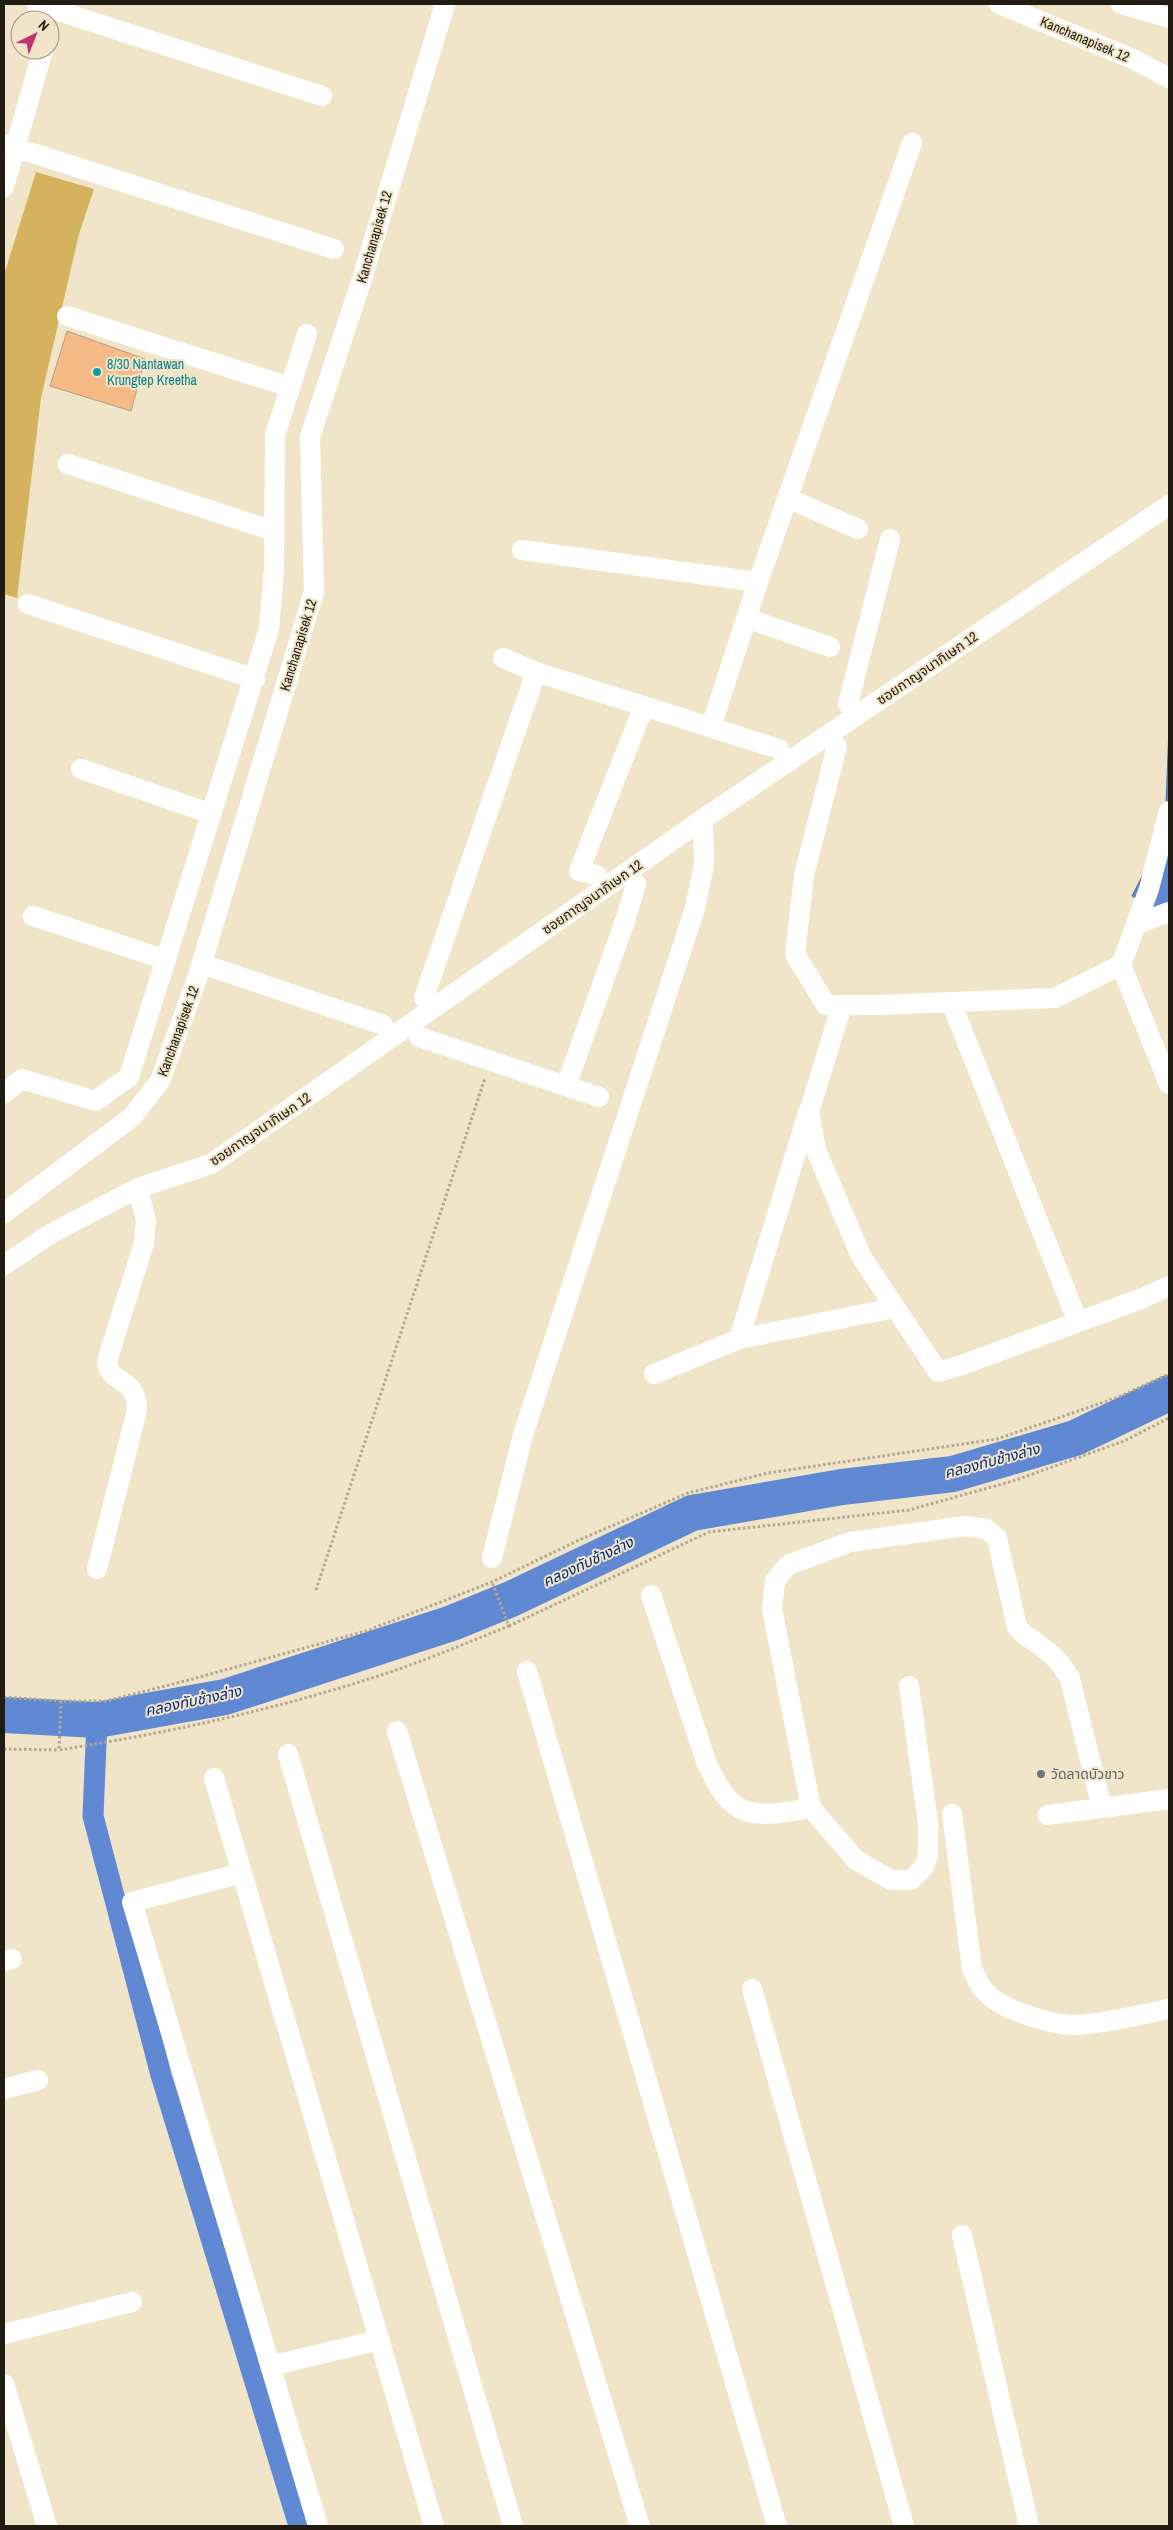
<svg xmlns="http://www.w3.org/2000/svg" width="1173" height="2530" font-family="'Archivo Narrow','Noto Sans Thai',sans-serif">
  <rect width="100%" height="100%" fill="#f1e5c9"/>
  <path fill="#d5b25d" d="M36,172l58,17 -15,45 -38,164 -24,200 -13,-4v-319z"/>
  <path fill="#6188d3" stroke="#4e6899" d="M1169,727v187l-37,-18 33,-64z"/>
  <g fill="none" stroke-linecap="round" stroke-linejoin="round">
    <path stroke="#6188d3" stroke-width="21" d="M97,1720l-4,96 68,259 138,451"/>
    <path stroke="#6188d3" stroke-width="36" d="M4,1715l93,5 128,-23 227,-74 59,-24 181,-86 150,-26 111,-13 122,-36 94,-45"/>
  </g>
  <path fill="#f5ba85" stroke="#b49d89" d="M67,331l78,28 -14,52 -81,-25z"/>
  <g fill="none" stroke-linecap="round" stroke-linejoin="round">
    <path stroke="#b2a892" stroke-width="3" stroke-dasharray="2.5 2.5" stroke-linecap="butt" d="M316,1590l169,-512
      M509,1626l200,-94 200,-22 104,-29 111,-40 45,-23
      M4,1697l57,4h45l83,-21 177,-49 126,-49 85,-41 111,-48 80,-20 229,-34 119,-41 53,-24
      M61,1701l-2,49c108,-17 215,-40 319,-74 44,-14 88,-33 131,-50l-17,-44
      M4,1749l55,1"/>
    <path stroke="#fff" stroke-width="20" d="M37,4l285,92
      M999,4l134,55 36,19
      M1121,4l48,14
      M4,144l330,105
      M4,187l39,-137
      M67,316l223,71
      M68,464l206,67
      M787,498l71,31
      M522,550l236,32
      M28,604l227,75
      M746,618l84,29
      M503,658l33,14 243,77
      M848,704l42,-165
      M711,727l47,-145 154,-439
      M837,746l-33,129 -9,79 31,51h50l179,-7 66,-33 28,-76 20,-78
      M81,769l131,45
      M597,875l-18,-4 65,-165
      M33,916l133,44
      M1136,924l33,-12
      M202,964l181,61
      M1121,965l48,119
      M424,998l112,-326
      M951,1002l127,320
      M842,1005l-33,107 7,38 45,106 77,116 24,-7 181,-67 26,-12
      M419,1037l180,60
      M566,1086l60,-168 10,-34
      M4,1093l18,-14 73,22 34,-24 140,-448 5,-60 1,-134 32,-101
      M4,1213l128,-96 28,-36 37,-102 117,-387 -4,-155 51,-155 84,-278
      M4,1265l48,-32 86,-45 73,-24 492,-345 466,-314
      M739,1339l69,-226
      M654,1374l85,-35 155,-31
      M492,1558l31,-123 172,-527 9,-43 -1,-46
      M97,1569l40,-159c0,-35 -28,-24 -30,-49l37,-118 2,-22 -8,-33
      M651,1595l55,166c26,61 47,57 105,47
      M527,1671l250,855
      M909,1686l19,136v33l-4,12 -13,13h-20l-35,-20 -45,-52 -39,-199 3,-28 13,-16 62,-23 115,-16 21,3 11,9 20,89c8,10 16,12 25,20 13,9 21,18 28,32l32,129
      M397,1731l243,795
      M288,1754l225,772
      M214,1778l220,748
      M952,1814l20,155c5,11 9,20 19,28 16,14 62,28 83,28 27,0 68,-11 95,-16
      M1048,1815l121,-16
      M242,1873l-110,29 186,624
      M4,1961l8,-2
      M752,1989l152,537
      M4,2089l34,-9
      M962,2235l67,291
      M4,2334l128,-32
      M270,2366l109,-26
      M4,2384l43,142"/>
  </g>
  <circle fill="#0f9aa8" stroke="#f1e5c9" stroke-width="2" cx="97" cy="372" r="5"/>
  <circle fill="#6b7280" stroke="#f1e5c9" stroke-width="2" cx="1041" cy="1774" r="5"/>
  <g text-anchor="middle" stroke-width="4" stroke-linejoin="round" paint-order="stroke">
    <g font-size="14" fill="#201c12" stroke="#f1e5c9">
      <text transform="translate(1085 39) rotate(23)" y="5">Kanchanapisek 12</text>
      <text transform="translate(374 237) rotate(-74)" y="5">Kanchanapisek 12</text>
      <text transform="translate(298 645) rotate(-73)" y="5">Kanchanapisek 12</text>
      <text transform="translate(927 668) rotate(-34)" y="5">ซอยกาญจนาภิเษก 12</text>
      <text transform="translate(592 897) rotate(-35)" y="5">ซอยกาญจนาภิเษก 12</text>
      <text transform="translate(178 1031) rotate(-70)" y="5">Kanchanapisek 12</text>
      <text transform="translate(260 1129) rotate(-34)" y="5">ซอยกาญจนาภิเษก 12</text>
    </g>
    <g font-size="14" fill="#0d838f" stroke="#f1e5c9" text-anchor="start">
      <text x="107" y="369">8/30 Nantawan<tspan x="107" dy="16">Krungtep Kreetha</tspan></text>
    </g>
    <g font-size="14" fill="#5b616d" stroke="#f1e5c9" text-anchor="start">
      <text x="1051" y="1779">วัดลาดบัวขาว</text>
    </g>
    <g font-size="15" font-style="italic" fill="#02297f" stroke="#f1e5c9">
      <text transform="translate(992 1461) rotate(-15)" y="5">คลองทับช้างล่าง</text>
      <text transform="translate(588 1562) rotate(-25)" y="5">คลองทับช้างล่าง</text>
      <text transform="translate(193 1701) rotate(-12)" y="5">คลองทับช้างล่าง</text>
    </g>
  </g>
  <rect width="1173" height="2530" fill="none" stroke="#201c12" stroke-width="10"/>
  <g transform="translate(35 35) rotate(43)"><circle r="24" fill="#f1e5c9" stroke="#9d9580"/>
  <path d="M0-4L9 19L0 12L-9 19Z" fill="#bf356f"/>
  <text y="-8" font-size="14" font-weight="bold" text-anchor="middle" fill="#201c12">N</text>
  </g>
</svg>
